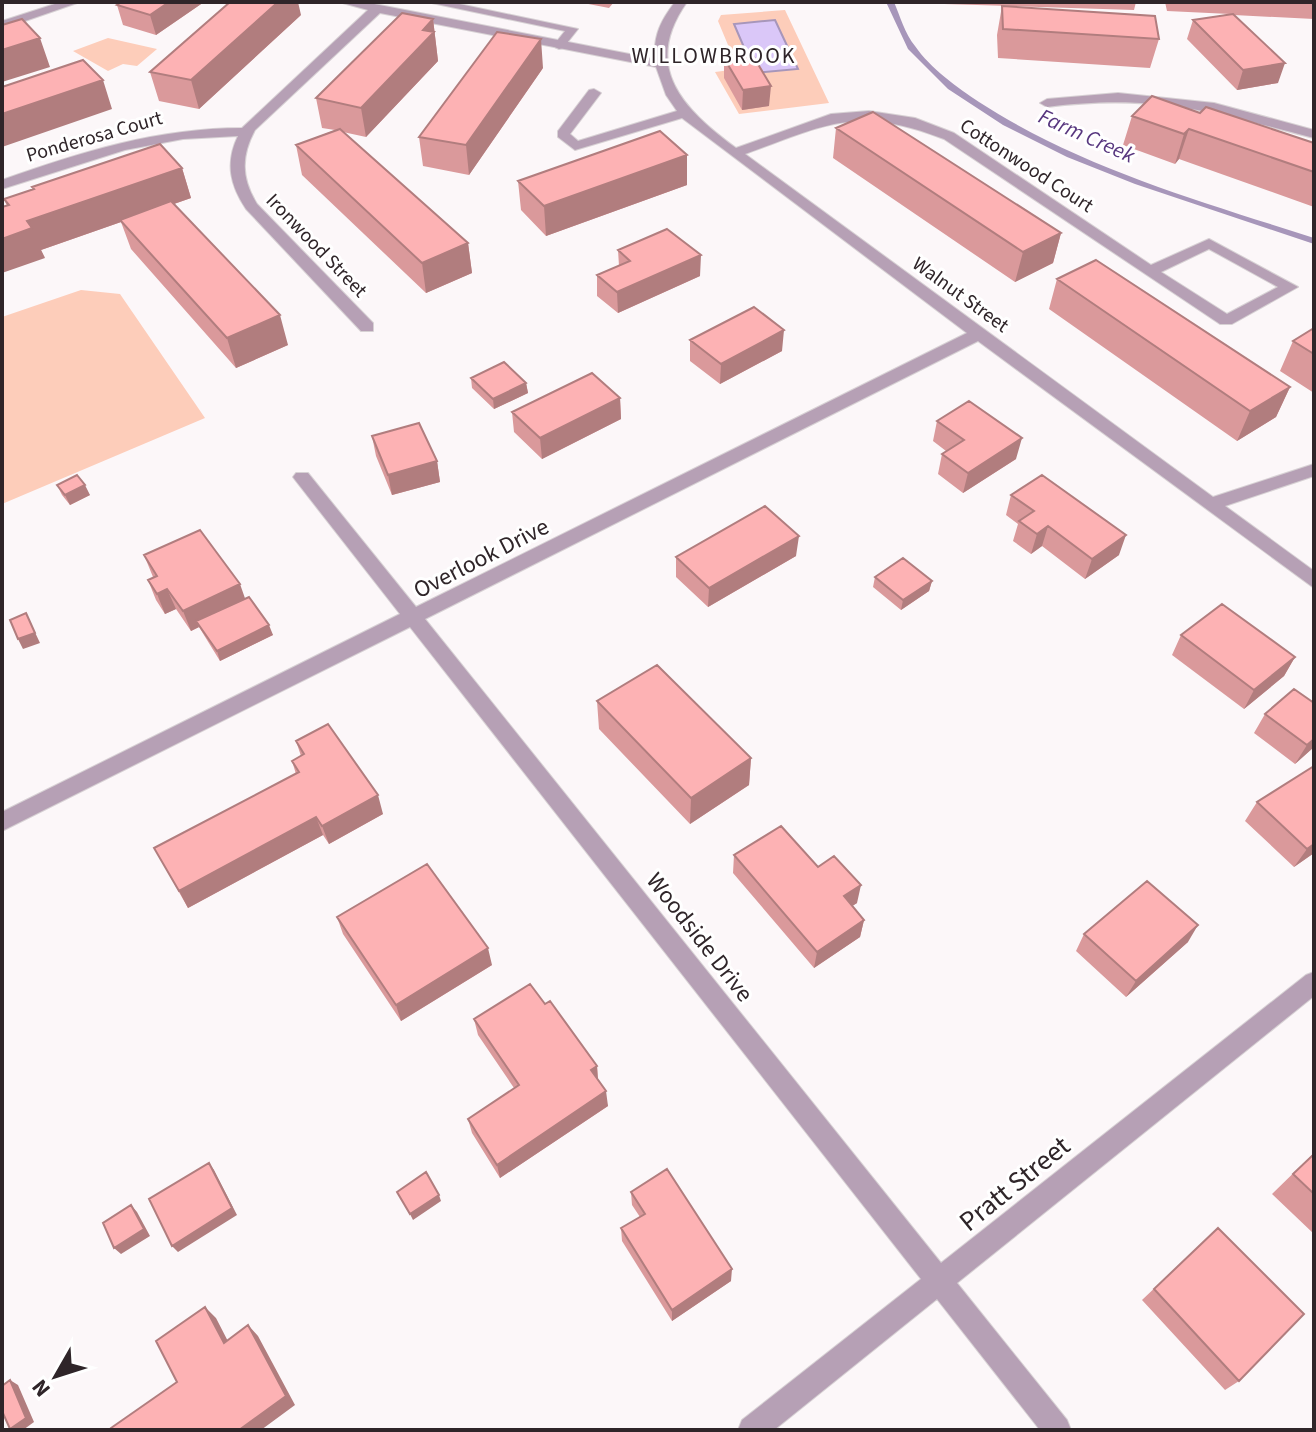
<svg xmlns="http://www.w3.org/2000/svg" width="1316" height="1432" font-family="'Source Sans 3',sans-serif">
  <rect width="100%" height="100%" fill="#fcf7f9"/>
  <path fill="#fdcdba" d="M785,10l44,93 -90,11 -24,-42 23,-3 -20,-48 3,-6z
    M108,38l49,11 -20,17 -14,-2 -15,7 -35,-20z
    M81,290l39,4 85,124 -203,86v-187z"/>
  <path fill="#dac7f8" stroke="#a796ba" stroke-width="2" d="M775,20l23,49 -43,4 -21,-49z"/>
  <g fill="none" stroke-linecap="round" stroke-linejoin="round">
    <path fill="#a796ba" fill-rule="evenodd" d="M886,2h8c6,14 11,32 21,44 15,22 43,42 64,56 102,66 221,99 335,136v6l-179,-60 -68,-27 -64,-32 -55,-36 -40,-40z"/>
    <defs>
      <path id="service" d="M427,2h23l128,27 -15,19 -4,1 -6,-3 12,-15z"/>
      <path id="minor" d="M61,2h19l-78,27v-8z
        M339,2h25l291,57c-2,-23 6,-39 20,-57h12c-46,65 -4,107 49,146l95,-34 38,-3 46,7 39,15 197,132 58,-26 89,48 -66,37h-12l-276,-185c-88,-34 -116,-15 -199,15l468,343 101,-33v12l-89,30 89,65v17l-336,-247 -553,278 516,644 365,-288 8,-3v24l-357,287 110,137 4,10h-31l-103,-131 -163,131h-36l4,-10 179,-141 -511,-652 -408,204v-19l398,-198 -104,-133 -3,-4 3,-4h12l108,134 551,-274 -285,-215 -107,32 -17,-13v-6l31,-41 5,-1 7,4 -31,41 8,7 99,-30 -11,-16 -10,-28 -276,-54 -125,117c-14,26 -14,48 2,74l116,119v8h-12l-115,-122c-16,-24 -21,-46 -8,-73l-55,3 -58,11 -123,39v-9c79,-28 156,-52 240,-52l126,-118zM1209,249l69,38 -51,27 -66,-42z
        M1118,93l96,10 100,27v8c-101,-26 -160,-45 -267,-31l-7,-4 7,-4z"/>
    </defs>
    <use href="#service" stroke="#d7d1d4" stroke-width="2"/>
    <use href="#minor" stroke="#d7d1d4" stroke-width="2"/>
    <use href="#service" fill="#b6a0b5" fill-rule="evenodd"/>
    <use href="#minor" fill="#b6a0b5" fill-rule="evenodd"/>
  </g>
  <path fill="#da999b" d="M204,2l-48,33 -33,-10 -6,-20z
    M578,2h36l-5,6z
    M944,2h192l-2,8 -190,-6z
    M1165,2h149v17l-80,-4 44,68 -41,7 -50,-51 6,-19 37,-6 -63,-3z
    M1002,6l157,33 -9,29 -152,-10 -1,-23z
    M301,15l-102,94 -40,-8 -9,-29z
    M433,19l5,42 -72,76 -23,-5 125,111 4,30 -46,20 -124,-118 -6,-30 39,-15 -13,-2 -6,-30z
    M724,58l45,48 -27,4 -18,-32z
    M543,68l-74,107 -46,-9 -4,-29z
    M1200,113l114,30v64l-135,-48 -4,5 -52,-19 9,-29z
    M836,128l225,105 -8,30 -38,19 -182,-124z
    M687,155v30l-141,51 -25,-26 -3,-29z
    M182,168l9,30 -17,6 114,141 -52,23 -105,-119 -10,-27 -80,28 4,8 -38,-52 -3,-7z
    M618,250l82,26 -82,37 -21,-17v-21l22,-9z
    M1057,279l233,108 -14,30 -39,24 -188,-132z
    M1314,328v65l-34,-22 13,-30z
    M690,340l92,11 -62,33 -30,-23z
    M471,378l55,5 2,10 -34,16 -22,-21z
    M620,398l1,21 -79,40 -28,-27 -2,-20z
    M937,421l79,38 -53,34 -25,-19 4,-20 4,-3 -13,-10z
    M372,436l65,25 3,21 -48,13 -16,-39z
    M57,485l33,10 -20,10 -8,-10z
    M1011,495l108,60 -34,24 -43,-33 -11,8 -18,-13 5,-17 -12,-9z
    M144,555l101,44 28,36 -53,26 -21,-34 -8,4 -15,-22 -11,5 -9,-14 -8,-20 5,-3z
    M796,556l-88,51 -32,-30v-20z
    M875,577l57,4 -3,10 -28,19 -28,-23z
    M1181,635l114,22 -11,19 -40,33 -72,-54z
    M597,701l154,57 -2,27 -59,39 -91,-95z
    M1314,703v44l-19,17 -41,-31 11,-19z
    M296,741l87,73 -54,30 -6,-9 -135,73 -34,-60 142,-74 -4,-13 9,-5z
    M1314,766v87l-20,14 -49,-46 12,-19z
    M734,855l84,12 39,36 -5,3 12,14 -4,17 -46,31 -81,-95z
    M337,917l155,48 -91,56 -58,-87z
    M1084,934l104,8 -62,55 -50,-46z
    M545,1004l52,62 1,14 10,26 -108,72 -28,-45 -4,-14 46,-31 -36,-53 -4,-16z
    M1314,1153v81l-42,-40z
    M631,1192l100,89 -59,40 -50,-80 -1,-13 19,-11 -8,-12z
    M1218,1228l21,153 -14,9 -83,-90z"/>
  <path fill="#b17d7e" d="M169,2h35l-48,33 -6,-20z
    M278,2h20l3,13 -102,94 -8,-29z
    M433,19l5,42 -72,76 -5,-29 62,-78z
    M40,38l10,29 -48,15v-32z
    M541,39l2,29 -74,107 -3,-30z
    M1285,63l-7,20 -41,7 6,-20z
    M103,80l9,29 -110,38v-33z
    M771,86l-2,20 -27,4 1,-20z
    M1189,129l-10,30 -4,5 9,-30z
    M687,155v30l-141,51 -2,-30z
    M182,168l9,30 -69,24 -2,-2 1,2 -80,28 4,8 -43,15v-34l25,-18z
    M1061,233l-8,30 -38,19 8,-30z
    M468,243l4,30 -46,20 -4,-30z
    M701,255l-1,21 -82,37 -1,-21z
    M280,315l8,30 -52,23 -9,-30z
    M784,330l-2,21 -62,33 1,-20z
    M526,383l2,10 -34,16 -1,-10z
    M1290,387l-14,30 -39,24 13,-30z
    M620,398l1,21 -79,40 -2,-21z
    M1022,438l-6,21 -53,34 5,-20z
    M437,461l3,21 -48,13 -4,-20z
    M85,485l5,10 -20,10 -5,-10z
    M1048,526l-6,20 -11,8 6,-20z
    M1126,535l-7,20 -34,24 7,-20z
    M799,536l-3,20 -88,51 1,-19z
    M932,581l-3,10 -28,19 2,-10z
    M240,584l7,20 -51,17 3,6 -8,4 -8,-20z
    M167,589l9,20 -11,5 -8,-20z
    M26,613l14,30 -17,6 -5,-10z
    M269,625l4,10 -53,26 -3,-10z
    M1295,657l-11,19 -40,33 10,-19z
    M1314,739v8l-19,17 12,-19z
    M751,758l-2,27 -59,39 1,-26z
    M378,795l5,19 -54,30 -7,-18z
    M316,817l7,18 -135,73 -9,-17z
    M1314,844v9l-20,14 13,-18z
    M861,885l-4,18 -17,11 4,-18z
    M864,920l-4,17 -46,31 3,-16z
    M1198,925l-10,17 -62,55 10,-16z
    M488,948l4,17 -91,56 -5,-16z
    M597,1066l1,15 -7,-11z
    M606,1091l2,15 -108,72 -3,-13z
    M209,1163l5,7 23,45 -59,37 -6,-6z
    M439,1195l2,6 -28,19 -3,-6z
    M131,1205l6,7 13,24 -29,18 -7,-6z
    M732,1269l-1,12 -59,40v-11z
    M205,1307l11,11 18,35 -10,-10z
    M248,1325l10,11 37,69 -34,25h-22z
    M10,1380l8,5 16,37 -11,8 -13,-1z"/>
  <path fill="#fdb2b4" stroke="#b17d7e" stroke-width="2" d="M122,2h47l-19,13 -33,-10z
    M230,2h48l-87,78 -41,-8z
    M1002,6l153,10 4,23 -156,-10z
    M402,13l31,6 -10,11 11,2 -73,76 -45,-10z
    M1233,14l52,49 -42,7 -50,-50z
    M22,19l18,19 -38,12v-25z
    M497,32l44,7 -75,106 -47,-8z
    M752,54l19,32 -28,4 -19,-32z
    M83,60l20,20 -101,34v-27z
    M1152,96l48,17 6,-6 108,36v29l-125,-43 -5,5 -52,-18z
    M873,112l188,121 -38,19 -187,-124z
    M340,129l128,114 -46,20 -126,-118z
    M660,131l27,24 -143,51 -26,-25z
    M160,144l22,24 -155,53 5,7 -30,11v-32l7,-2 -5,-6 30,-10 -2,-2z
    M171,201l109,114 -53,23 -107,-118z
    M667,229l34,26 -84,37 -20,-17 33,-14 -12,-11z
    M1096,260l194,127 -40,24 -193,-132z
    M754,307l30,23 -63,34 -31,-24z
    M1314,328v26l-21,-13z
    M504,362l22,21 -33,16 -22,-21z
    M592,373l28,25 -80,40 -28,-26z
    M969,401l53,37 -54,35 -26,-19 22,-14 -27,-19z
    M419,423l18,38 -49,14 -16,-39z
    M77,475l8,10 -20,10 -8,-10z
    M1042,475l84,60 -34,24 -44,-33 -11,8 -18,-13 15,-10 -23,-16z
    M765,506l34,30 -90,52 -33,-31z
    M200,530l40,54 -57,27 -16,-22 -10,5 -9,-14 9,-4 -13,-21z
    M903,558l29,23 -29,19 -28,-23z
    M249,597l20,28 -52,26 -21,-30z
    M1222,604l73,53 -41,33 -73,-55z
    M26,613l9,20 -17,6 -8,-19z
    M657,665l94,93 -60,40 -94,-97z
    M1294,689l20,14v36l-7,6 -42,-31z
    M328,724l50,71 -56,31 -6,-9 -137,74 -25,-43 145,-76 -7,-11 12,-7 -8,-13z
    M1314,766v78l-7,5 -50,-47z
    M781,826l37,41 16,-11 27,29 -17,11 20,24 -47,32 -83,-97z
    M427,864l61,84 -92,57 -59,-88z
    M1147,881l51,44 -62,56 -52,-47z
    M530,984l15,20 5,-3 47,65 -6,4 15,21 -109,74 -29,-46 51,-34 -45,-66z
    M1314,1154v40l-21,-20z
    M209,1163l23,45 -60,38 -23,-47z
    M667,1169l65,100 -60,41 -51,-82 24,-14 -14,-22z
    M426,1172l13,23 -29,19 -13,-22z
    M131,1205l13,24 -30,19 -11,-25z
    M1218,1228l86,86 -65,67 -85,-92z
    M205,1307l19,36 24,-18 38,71 -47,34h-127l-1,-2 66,-46 -21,-41z
    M10,1380l16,38 -16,11 -8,-18v-25z"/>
  <g text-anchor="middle" stroke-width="6" stroke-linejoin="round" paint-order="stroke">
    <g font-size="20" fill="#2f2529" stroke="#fff">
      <text transform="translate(94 136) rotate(-16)" y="7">Ponderosa Court</text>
      <text transform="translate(1027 165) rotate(33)" y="7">Cottonwood Court</text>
      <text transform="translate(317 245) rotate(46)" y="7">Ironwood Street</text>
      <text transform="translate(961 294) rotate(36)" y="7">Walnut Street</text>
    </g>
    <g font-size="22" letter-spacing="2" fill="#2f2529" stroke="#fff">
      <text x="714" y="63">WILLOWBROOK</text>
    </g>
    <g font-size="22" font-style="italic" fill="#58377f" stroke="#fff">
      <text transform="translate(1087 135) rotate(24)" y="8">Farm Creek</text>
    </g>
    <g font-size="24" fill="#2f2529" stroke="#fff">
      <text transform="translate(481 558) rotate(-27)" y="8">Overlook Drive</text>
      <text transform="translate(700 937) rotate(52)" y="8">Woodside Drive</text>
    </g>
    <g font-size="28" fill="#2f2529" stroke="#fff">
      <text transform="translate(1014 1183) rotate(-39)" y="10">Pratt Street</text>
    </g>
  </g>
  <rect width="1316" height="1432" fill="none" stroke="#2f2529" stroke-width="8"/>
  <g transform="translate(56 1376) rotate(231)" stroke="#ffffff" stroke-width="6" paint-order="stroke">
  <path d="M0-6L14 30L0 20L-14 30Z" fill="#2f2529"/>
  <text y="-12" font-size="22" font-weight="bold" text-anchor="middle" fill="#2f2529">N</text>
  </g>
</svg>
